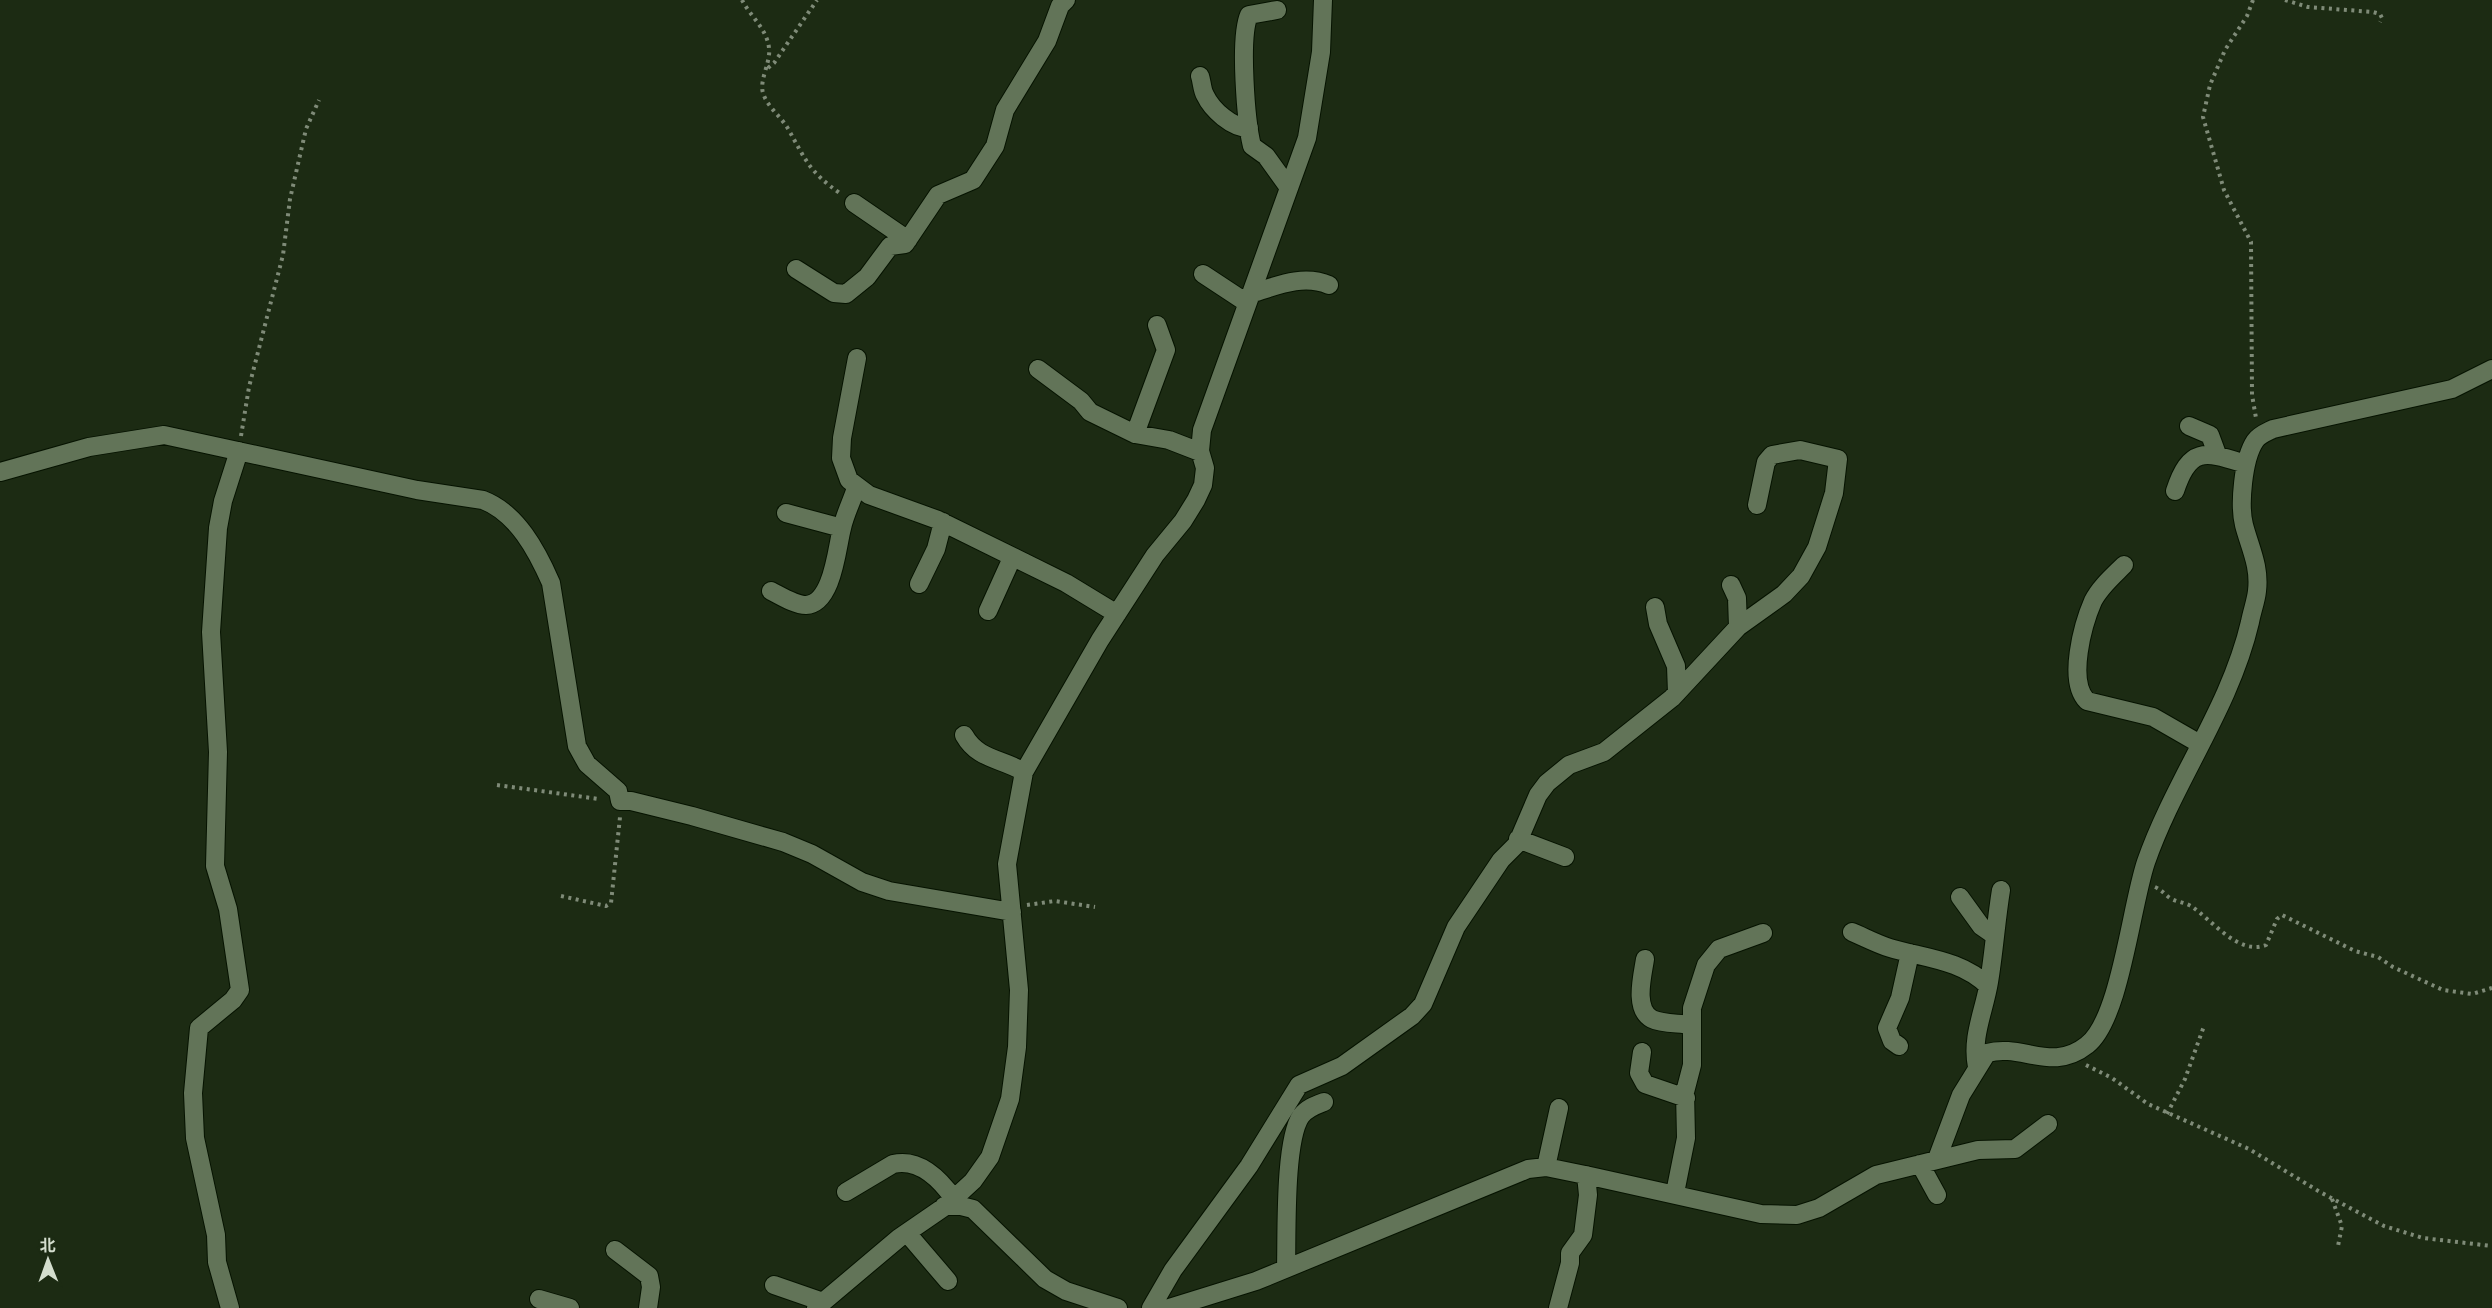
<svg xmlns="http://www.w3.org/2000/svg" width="2492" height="1308" font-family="Commissioner,'Noto Sans SC',sans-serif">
  <rect width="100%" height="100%" fill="#1c2b13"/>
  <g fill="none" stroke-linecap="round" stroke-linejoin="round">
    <defs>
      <path id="street" d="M1277,10l-28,5c-10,23 -3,107 3,131l14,10 23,32
        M1200,76c2,6 2,14 5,19 7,15 27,33 44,33
        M854,203l54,37
        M796,269l38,24 12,1 21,-17 23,-31 15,-2 33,-49 35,-15 22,-34 10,-36 42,-69 13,-35 6,-6
        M1203,274l44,29
        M1250,294c26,-8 53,-20 79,-9
        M857,358l-15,80 -1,20 8,22 20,15 69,25 128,63 51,31
        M1038,369l43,32 9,11 45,22 34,6 31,12
        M2189,426l21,9 7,19
        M1135,434l31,-84 -9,-25
        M0,472l89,-25 75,-12 253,55 66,10c34,13 54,51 68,83l26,163 10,18 31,27 2,10h11l61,15 91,26 29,12 50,28 27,9 123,21
        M2175,491c15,-46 31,-39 71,-27
        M786,513l56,15
        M2124,565c-11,11 -24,22 -31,36 -10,23 -26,80 -6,100l66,16 47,27
        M919,584l17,-35 7,-27
        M1731,585l6,13 1,29
        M771,591c10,5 24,14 35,14 27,-1 31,-59 36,-77 3,-14 10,-27 14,-40
        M1655,607l3,17 18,42 1,27
        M988,611l24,-53
        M964,735c14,25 37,23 60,37
        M1518,839l47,18
        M1960,897l21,29 13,9
        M1852,932c12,5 25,12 38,16 34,10 72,12 98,38
        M1645,959c-2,15 -12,50 7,60 10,5 27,4 38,6
        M1899,1046l-7,-5 -5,-13 13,-30 10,-45
        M1642,1052l-3,21 6,11 41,14
        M1977,1067c-6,-30 7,-55 12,-85 5,-30 7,-61 12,-92
        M1937,1159l24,-64 26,-42c35,-10 65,20 100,-8 33,-25 44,-139 59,-183 29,-83 84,-154 104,-240 2,-11 6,-21 7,-31 3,-25 -7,-43 -13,-66 -5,-20 -1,-66 11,-84 4,-6 12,-9 18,-12l179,-40 40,-20
        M1920,1164l17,31
        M1546,1167l13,-59
        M846,1192l47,-28c26,-6 47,15 61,35
        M1675,1193l11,-55 -1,-46 7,-27v-57l14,-43 13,-16 44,-16
        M944,1206h17l12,3 72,70 21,12 52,17
        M907,1233l41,48
        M615,1250l34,26 2,11 -3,21
        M1286,1268c1,-33 -2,-127 15,-152 6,-8 15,-11 23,-14
        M774,1285l49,17
        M539,1299l31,9
        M230,1308l-13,-46 -1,-27 -21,-97 -2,-45 6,-65 34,-28 7,-10 -12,-81 -13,-43 3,-114 -7,-120 7,-104 5,-27 16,-50
        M816,1308l83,-70 48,-33 26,-24 17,-24 20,-58 7,-52 2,-57 -12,-126 17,-92 76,-132 55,-85 28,-34 13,-21 7,-15 2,-17 -5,-17 2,-21 105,-292 14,-86 2,-52
        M1151,1308l22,-38 76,-104 50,-81 43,-19 70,-50 11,-12 33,-77 45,-67 16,-16 21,-49 9,-12 22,-18 35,-13 68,-54 66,-71 46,-33 17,-18 16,-29 17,-54 4,-34 -38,-9 -28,5 -6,7 -9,43
        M1169,1308l87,-27 272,-112 18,-2 44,9 171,38 36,1 22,-7 57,-33 102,-25 37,-1 33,-25
        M1558,1308l12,-45v-10l13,-18 5,-40 -2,-20"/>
    </defs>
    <use href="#street" stroke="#061300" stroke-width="20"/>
    <path stroke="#7f8b78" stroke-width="4" stroke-dasharray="3 4.5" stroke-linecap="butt" d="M742,0c8,16 25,29 27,48 2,14 -10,32 -6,45 4,13 17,23 24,34 19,33 21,44 54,67
      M2253,0l-6,16 -22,34 -15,35 -7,32 21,73 27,52 1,153 4,23
      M2285,0l23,7 65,5 7,2 2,4 -2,4
      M768,68l6,-5 43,-63
      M241,436l8,-49 34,-132 7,-56 16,-70 13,-29
      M497,785l102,14
      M2155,887c7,3 9,7 15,11 6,4 14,4 21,8 21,14 48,50 75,39l11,-26 5,-4 73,36 23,6 15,10 50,23 29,4 20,-6
      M561,896l45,10 5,-3 9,-86
      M1027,905l28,-4 40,6
      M2086,1065l26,13 36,26 101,45 71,43 64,34 39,12 69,8
      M2167,1114l18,-35 19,-53
      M2332,1199l10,27 -4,20"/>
    <use href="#street" stroke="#627458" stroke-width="18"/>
  </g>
  <g transform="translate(48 1260) rotate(359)" stroke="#1c2b13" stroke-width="4.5" paint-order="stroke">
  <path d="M0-4.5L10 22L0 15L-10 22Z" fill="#d3ddcd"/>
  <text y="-9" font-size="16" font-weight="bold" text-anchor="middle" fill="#d3ddcd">北</text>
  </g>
</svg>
